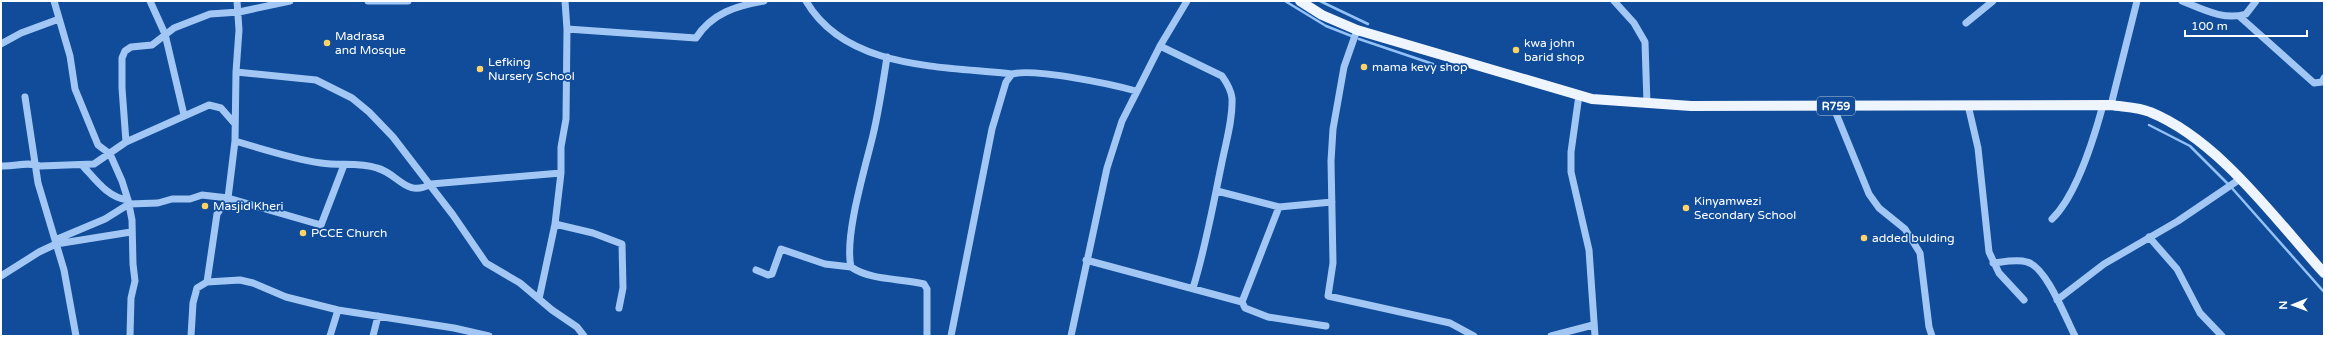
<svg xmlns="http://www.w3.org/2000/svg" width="2325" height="337" font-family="'Varela Round',sans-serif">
  <rect width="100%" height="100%" fill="#104c99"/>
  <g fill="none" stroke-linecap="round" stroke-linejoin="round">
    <path stroke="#93c2f8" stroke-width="2.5" d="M1285,1l41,25 28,11
      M1320,1l48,23
      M1359,39l74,25
      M2149,125l41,21 41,41 93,105"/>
    <path stroke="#a2c7f4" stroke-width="7" d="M54,1l16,55 5,33 23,56 12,9 12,27 6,19 4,20 1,44 2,17 -4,17 -1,38
      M150,1l15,33 19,81
      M368,1h40
      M806,1c40,69 137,65 206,73
      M1614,1l20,22 11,19 2,62
      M2182,1c20,8 42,20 64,13l10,-13
      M2239,16l75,67 8,-1 2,-4
      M1966,23l27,-22
      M567,29l129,9c16,-25 40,-32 68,-37
      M1357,30l-13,37 -11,62 -2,32 2,102 -5,33 122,27 24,13
      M1,44l20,-11 38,-14
      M1160,46l62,30c5,7 9,14 10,22 1,21 -6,44 -10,64 -9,43 -16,84 -29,126
      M887,57c-4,26 -8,53 -14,78 -8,34 -29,101 -22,132 21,14 49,11 73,17l3,5v47
      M236,72l80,8 36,18 17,14 24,25 60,78 33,48 34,20 32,27 25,17 7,9
      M1579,95l-8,57v20l18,78 6,86
      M25,97l13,86 26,87 12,66
      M1968,105l10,43 11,104 10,21 25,27
      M2111,105l26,-104
      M1833,106l36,88 10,14 26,21 15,24 9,74 3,9
      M235,141c28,8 57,18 86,22 18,3 38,-1 56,5 22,6 29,30 54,16l130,-11
      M126,142l-4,-54v-30l3,-7 6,-4 21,-2 22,-17 36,-14 29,-2 51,-11
      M82,165c13,14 26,33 46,35
      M1,166c14,1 26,-5 39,0l54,-2 32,-22 83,-37 12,3 14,16
      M1217,191l62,16 53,-5
      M1279,207l-37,95 3,6 23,9 58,9
      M2052,219c25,-24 42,-81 51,-114
      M555,224l38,9 29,11 1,44 -4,20
      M2149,237l28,32 23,44 22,23
      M55,240l50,-21 24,-15 29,-1 14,-4h18l12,-4 26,3 93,27 23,-60
      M1086,260l156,42
      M1993,263c10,-1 24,-4 34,-1 19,4 39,57 48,74
      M756,270l12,5 4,-1 9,-25 44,15 26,3
      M1,276l38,-24 17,-8 75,-12
      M207,282l33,-2 13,3 33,14 52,13 116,18 35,8
      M539,299l16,-75 6,-51v-26l5,-28 1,-90 -2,-28
      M2057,300l47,-36 74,-43 62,-42
      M191,336l2,-33 4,-15 10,-6 10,-68 11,-16 7,-57 1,-69 3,-42 -2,-29
      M330,336l8,-26
      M373,336l5,-20
      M951,336l41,-207 14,-47 6,-8c22,-6 99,10 124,17
      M1071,336l36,-168 15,-47 38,-75 27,-45
      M1551,336l42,-11"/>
    <path stroke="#eff5ff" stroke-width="10" d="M1300,1l22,14 35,15 235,69 99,7 420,-1c13,2 28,2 39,7 69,28 125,107 174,161"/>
  </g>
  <g fill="#ffd365" stroke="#104c99" stroke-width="1.5">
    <circle cx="327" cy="43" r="4"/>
    <circle cx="1516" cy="50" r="4"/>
    <circle cx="1364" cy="67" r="4"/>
    <circle cx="480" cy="69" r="4"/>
    <circle cx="205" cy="206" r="4"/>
    <circle cx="1686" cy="208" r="4"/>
    <circle cx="303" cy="233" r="4"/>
    <circle cx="1864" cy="238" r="4"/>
  </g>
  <g text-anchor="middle" stroke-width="3.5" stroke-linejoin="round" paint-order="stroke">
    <rect fill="#104c99" stroke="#b7c9e0" stroke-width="1" x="1817" y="97" width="38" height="18" rx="3"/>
    <g font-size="11" font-weight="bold" fill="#fff">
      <text x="1836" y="110">R759</text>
    </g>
    <g font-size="12" fill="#fff" stroke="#104c99" text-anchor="start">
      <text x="335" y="40">Madrasa<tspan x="335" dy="14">and Mosque</tspan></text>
      <text x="1524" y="47">kwa john<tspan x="1524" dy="14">barid shop</tspan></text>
      <text x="488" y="66">Lefking<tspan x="488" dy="14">Nursery School</tspan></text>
      <text x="1372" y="71">mama kevy shop</text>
      <text x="1694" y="205">Kinyamwezi<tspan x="1694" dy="14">Secondary School</tspan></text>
      <text x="213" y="210">Masjid Kheri</text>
      <text x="311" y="237">PCCE Church</text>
      <text x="1872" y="242">added bulding</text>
    </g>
  </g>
  <rect width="2325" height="337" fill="none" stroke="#ffffff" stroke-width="4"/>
  <g transform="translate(2293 305) rotate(269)" stroke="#104c99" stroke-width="3" paint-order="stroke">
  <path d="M0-3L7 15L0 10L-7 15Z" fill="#ffffff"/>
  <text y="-6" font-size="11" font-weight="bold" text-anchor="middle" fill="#ffffff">N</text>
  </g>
  <path d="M2185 30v6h122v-6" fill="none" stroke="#ffffff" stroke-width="2"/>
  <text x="2191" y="30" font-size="12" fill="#ffffff" stroke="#104c99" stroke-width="3" paint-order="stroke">100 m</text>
</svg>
